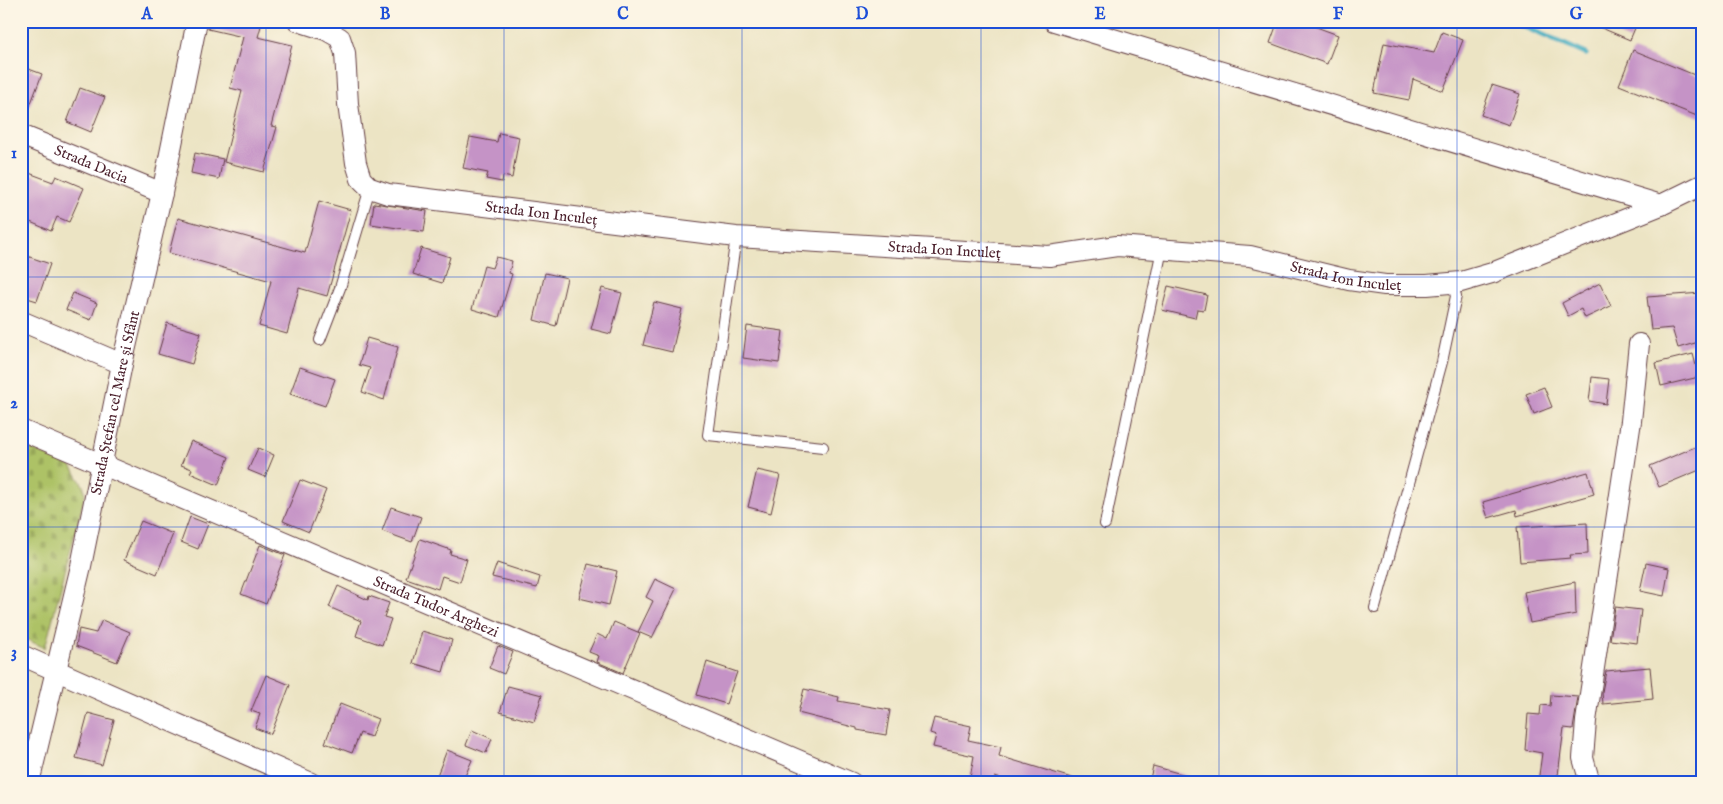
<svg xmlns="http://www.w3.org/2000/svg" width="1723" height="804" font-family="'IM FELL English',serif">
  <defs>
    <pattern id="cemetery-stones" width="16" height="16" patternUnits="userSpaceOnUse" patternTransform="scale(1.25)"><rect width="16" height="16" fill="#adc266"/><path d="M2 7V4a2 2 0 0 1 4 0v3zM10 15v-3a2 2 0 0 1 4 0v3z" fill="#96a659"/></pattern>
  </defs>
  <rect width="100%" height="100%" fill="#fcf5e5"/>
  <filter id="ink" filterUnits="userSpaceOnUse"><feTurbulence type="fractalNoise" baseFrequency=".02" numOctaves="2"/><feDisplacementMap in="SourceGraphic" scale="10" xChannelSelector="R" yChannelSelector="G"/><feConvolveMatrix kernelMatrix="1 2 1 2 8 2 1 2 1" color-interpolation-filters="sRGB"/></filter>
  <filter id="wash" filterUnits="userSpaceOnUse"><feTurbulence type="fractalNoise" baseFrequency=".0096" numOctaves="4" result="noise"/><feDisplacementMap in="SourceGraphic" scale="20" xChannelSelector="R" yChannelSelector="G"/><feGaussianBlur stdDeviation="1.12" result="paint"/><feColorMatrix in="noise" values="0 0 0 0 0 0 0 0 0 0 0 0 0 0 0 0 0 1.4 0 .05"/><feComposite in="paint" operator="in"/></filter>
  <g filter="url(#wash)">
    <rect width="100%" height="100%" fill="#ece4c4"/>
    <path fill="url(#cemetery-stones)" stroke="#7c7048" d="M21,445l50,21 13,21 1,8 -40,153 -24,-11z"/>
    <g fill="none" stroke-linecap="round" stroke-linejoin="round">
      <path stroke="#3fabbf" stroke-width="5.5" d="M1511,21l75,33"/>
    </g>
    <g id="blocks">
      <path fill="#c593c6" d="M209,21h30l22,5 -3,11 34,8 -21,81 6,1 -13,45 -40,-10 18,-71 -12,-3 13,-51 -35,-8z
        M1278,21h22l38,14 -11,29 -57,-21z
        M1585,21h53l-8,19z
        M1442,32l21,8 -20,51 -30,-12 -4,21 -35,-7 10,-50 50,10z
        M1633,50l69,28v40l-83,-33z
        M21,66l21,8 -19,50 -2,-1z
        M1492,85l28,9 -11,31 -28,-10z
        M80,88l25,9 -14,35 -24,-10z
        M499,133l20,4 -7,41 -9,-2 -1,6 -16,-3 2,-6 -25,-5 7,-31 27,5z
        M195,153l28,6 -4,20 -28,-6z
        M21,170l32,12 3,-6 28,12 -15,34 -12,-5 -6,14 -30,-13z
        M319,201l32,9 -24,86 -28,-8 -12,46 -28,-8 12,-45 -102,-28 9,-35 127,35z
        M374,203l53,8 -3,21 -53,-8z
        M421,248l29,9 -8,26 -29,-9z
        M21,254l29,10 -13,37 -16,-5z
        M496,257l16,4 -3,12 3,1 -13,43 -27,-8 12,-43 8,2z
        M545,273l22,5 -11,48 -22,-6z
        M1600,283l11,23 -26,12 -4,-9 -13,7 -6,-13z
        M1168,286l39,9 -3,15 -7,-1 -2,9 -33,-8z
        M602,288l20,5 -11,41 -20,-5z
        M73,293l24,10 -6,17 -25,-10z
        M1702,293v48l-24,7 -6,-20 -21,2 -4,-33z
        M654,302l28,7 -10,43 -29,-7z
        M167,323l34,10 -9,31 -34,-10z
        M747,326l36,5 -4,32 -36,-5z
        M367,338l31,9 -14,53 -22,-8 8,-24 -11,-3z
        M1693,354l6,23 -38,9 -5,-23z
        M300,367l35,12 -10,27 -35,-12z
        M1592,377l17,2 -3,25 -17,-3z
        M1544,387l8,20 -18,7 -8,-20z
        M191,441l38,16 -11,28 -28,-12 2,-4 -11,-4z
        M1702,444v25l-43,18 -9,-21z
        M258,448l16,7 -9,22 -17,-7z
        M757,470l23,5 -9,38 -23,-6z
        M1588,472l6,22 -77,22 -1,-6 -28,8 -5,-16z
        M300,480l26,10 -17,42 -26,-11z
        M391,507l30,10 -9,25 -30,-11z
        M190,517l18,7 -10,25 -17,-7z
        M141,521l32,13 -16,40 -33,-14z
        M1587,523l1,31 -18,1 1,3 -51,4 -3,-35z
        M420,539l31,11 -1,4 17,5 -7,23 -18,-6 -4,13 -32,-11z
        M260,545l25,10 -19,49 -25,-10z
        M497,563l43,14 -3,11 -45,-11z
        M1646,563l23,5 -5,28 -24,-5z
        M588,564l29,7 -8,34 -30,-7z
        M655,579l21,10 -24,49 -14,-6 15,-31 -7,-4z
        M1575,582l1,32 -46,9 -6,-31z
        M338,586l30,14 1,-4 20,7 -5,14 7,2 -9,26 -26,-9 5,-15 -32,-14z
        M1615,607l26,3 -4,33 -27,-3z
        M102,620l28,12 -13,30 -41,-16 3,-17 17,4z
        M614,622l26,11 -17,40 -26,-11 2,-6 -10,-4 8,-18 10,5z
        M422,631l30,9 -9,32 -30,-9z
        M498,646l15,6 -9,22 -15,-6z
        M707,662l30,10 -11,32 -29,-9z
        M1650,667l3,32 -50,5 -1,-12 4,-21z
        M266,675l24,10 -19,49 -16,-6 5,-14 -9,-3z
        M508,686l34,9 -8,27 -34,-10z
        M804,689l35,8 -1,4 52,9 -4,25 -29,-5v-2l-59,-15z
        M1551,695l27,2 -5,32 -9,-1 -7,55h-19l4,-30 -17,-3 3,-36 12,1 1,-10 9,1z
        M340,704l38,15 -7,18 -11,-4 -8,20 -27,-10z
        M88,713l26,7 -12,45 -26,-7z
        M934,718l37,8 -3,14 33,7 -2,9 76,23 -1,4h-59l-20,-6 -1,6h-25l5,-27 -41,-9 3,-12 -6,-2z
        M472,730l20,9 -6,14 -20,-8z
        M447,750l25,10 -10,23h-28z
        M1153,766l43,12v5h-47z"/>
    </g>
  </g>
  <g filter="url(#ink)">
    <use href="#blocks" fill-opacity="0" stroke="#623d42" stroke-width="1"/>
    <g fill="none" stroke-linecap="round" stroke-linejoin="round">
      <defs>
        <path id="service" d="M736,237l-28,198 115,12
          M320,340l20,-52 30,-100
          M1105,524l57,-275
          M1375,608l67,-246 14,-66 -4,-13"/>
        <g id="minor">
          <path id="s1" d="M298,21l28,9 14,8 5,15 3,51 8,59 5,16 9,9 18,6 348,43 313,19 68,-10 133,10 99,24 36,5h42l34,-3 31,-9 169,-68 41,-20"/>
          <path d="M1054,21l607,184"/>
          <path id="s2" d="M21,135l141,58"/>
          <path d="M21,321l101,43"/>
          <path id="s3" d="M21,430l831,353"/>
          <path d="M21,655l290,128"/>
          <path id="s4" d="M29,783l52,-217 41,-202 40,-171 35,-172"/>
          <path d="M1590,783l-7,-25 3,-37 45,-300 8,-77"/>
        </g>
      </defs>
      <use href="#service" stroke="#623d42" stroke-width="12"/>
      <use href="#minor" stroke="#623d42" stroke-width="22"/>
      <use href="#service" stroke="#fff" stroke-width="10"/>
      <use href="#minor" stroke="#fff" stroke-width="20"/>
    </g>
  </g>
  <path fill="none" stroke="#1d4ed8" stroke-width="1" stroke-opacity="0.55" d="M266,21v762M504,21v762M742,21v762M981,21v762M1219,21v762M1457,21v762M21,277h1681M21,527h1681"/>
  <g text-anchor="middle" stroke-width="4" stroke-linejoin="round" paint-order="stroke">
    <g font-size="15" fill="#4a1f2b" stroke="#fcf5e5">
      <text dy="5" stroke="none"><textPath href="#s2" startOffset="76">Strada Dacia</textPath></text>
      <text dy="5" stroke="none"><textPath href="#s1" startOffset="375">Strada Ion Inculeț</textPath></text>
      <text dy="5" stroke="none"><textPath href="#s1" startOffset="780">Strada Ion Inculeț</textPath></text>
      <text dy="5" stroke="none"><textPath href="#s1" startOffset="1185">Strada Ion Inculeț</textPath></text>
      <text dy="5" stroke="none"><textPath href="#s4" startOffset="390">Strada Ștefan cel Mare și Sfânt</textPath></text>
      <text dy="5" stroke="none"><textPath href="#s3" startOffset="451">Strada Tudor Arghezi</textPath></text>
    </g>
  </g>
  <rect width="1723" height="804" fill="none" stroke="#fcf5e5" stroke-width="55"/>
  <rect x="28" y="28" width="1668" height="748" fill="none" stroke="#1d4ed8" stroke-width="2"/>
  <g font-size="16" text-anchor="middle" font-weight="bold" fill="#1d4ed8">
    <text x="147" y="19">A</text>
    <text x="385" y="19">B</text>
    <text x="623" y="19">C</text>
    <text x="862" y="19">D</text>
    <text x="1100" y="19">E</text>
    <text x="1338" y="19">F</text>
    <text x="1576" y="19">G</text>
    <text x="14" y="158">1</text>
    <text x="14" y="408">2</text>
    <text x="14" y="657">3</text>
  </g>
</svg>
